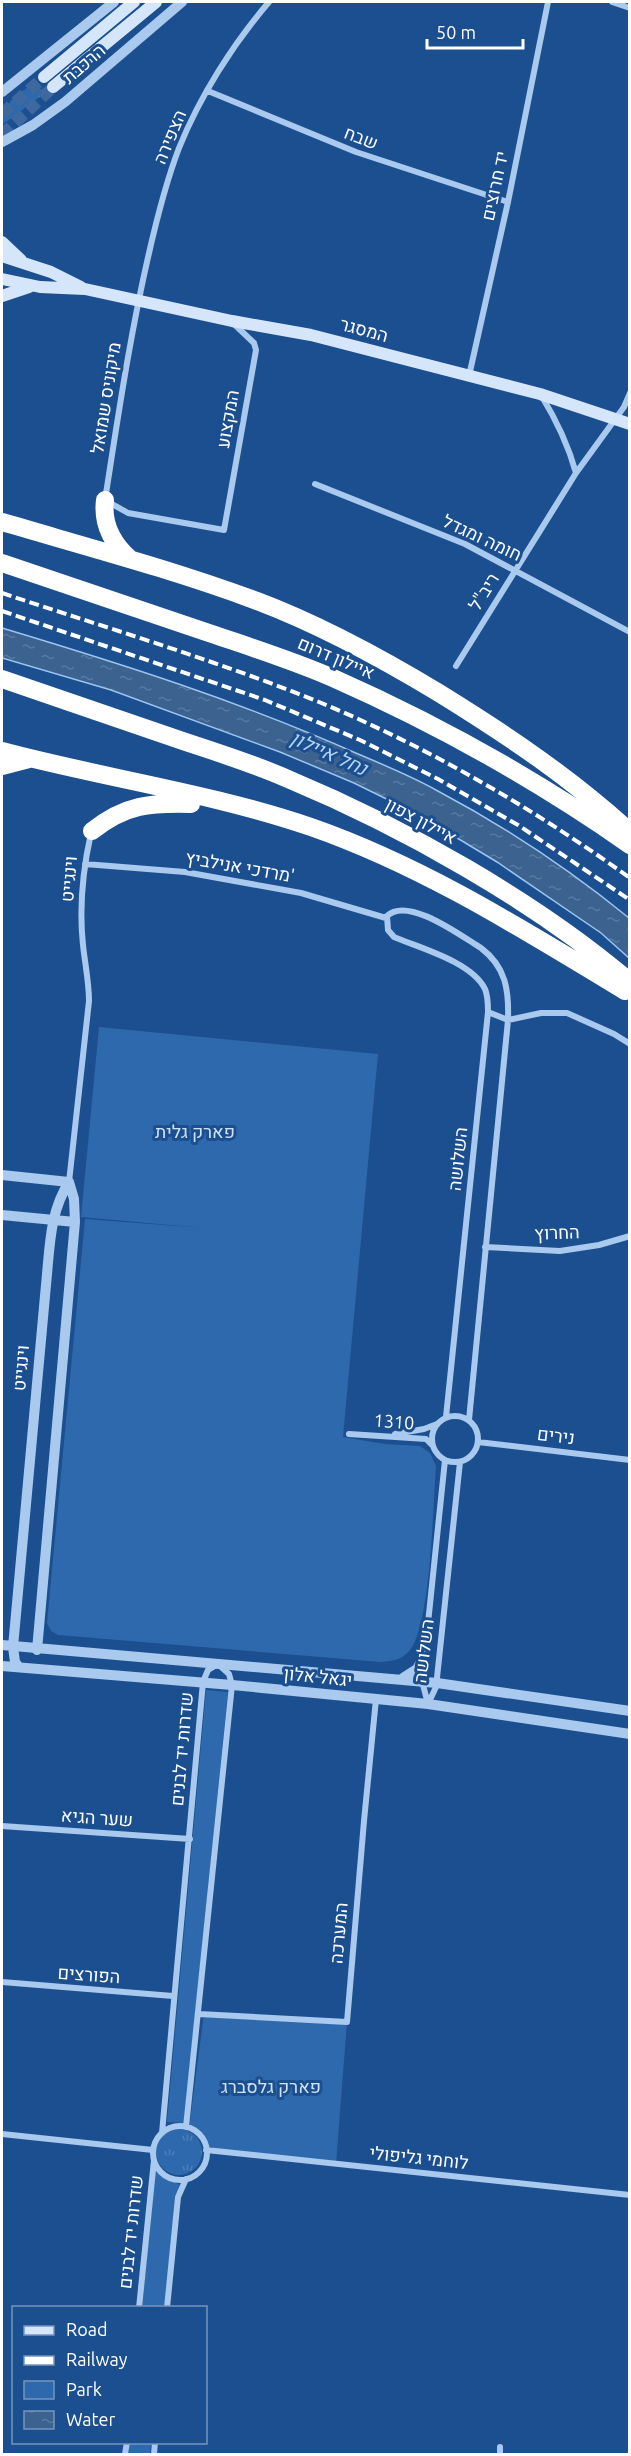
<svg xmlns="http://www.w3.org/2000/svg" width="631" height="2456" font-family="Ubuntu,Heebo,sans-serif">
  <defs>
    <pattern id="grass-tufts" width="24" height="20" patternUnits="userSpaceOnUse" patternTransform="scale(1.5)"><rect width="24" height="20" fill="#2e69ad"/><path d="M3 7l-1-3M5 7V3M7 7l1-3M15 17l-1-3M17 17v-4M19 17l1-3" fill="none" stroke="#4d80b9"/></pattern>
    <pattern id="water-ripples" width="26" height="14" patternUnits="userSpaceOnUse" patternTransform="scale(1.5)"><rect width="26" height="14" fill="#3c6290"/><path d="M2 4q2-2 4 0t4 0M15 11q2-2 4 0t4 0" fill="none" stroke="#597aa1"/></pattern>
  </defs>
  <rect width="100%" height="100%" fill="#1b4f8f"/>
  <path fill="url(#grass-tufts)" d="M35,83l10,11c-16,8 -27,22 -43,30 -1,-20 18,-32 33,-41z
    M156 2152a23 23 0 1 1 46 0a23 23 0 1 1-46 0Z"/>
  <path fill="#2e69ad" d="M99,1027l279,27 -35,383 42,7 35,2 10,7 6,13c-3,39 -5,157 -26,184 -8,10 -17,11 -29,12l-323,-27 -7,-4 -4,-8 38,-404 118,9 -122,-11z
    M206,1690l22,2 -44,431 -17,-1z
    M204,2014l143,8 -11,142 -129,-14 -6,-16 -12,-6z
    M155,2171l25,14 -5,11 -10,111 -23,1z
    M129,2443h22l-1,11h-22z"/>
  <path fill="url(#water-ripples)" stroke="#9cc4f0" stroke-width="1.5" d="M2,628c120,36 240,74 356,126 26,11 53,22 78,36 68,36 134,80 193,128v40l-28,-25 -104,-71 -78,-47 -65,-32 -74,-31 -169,-62 -109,-32z"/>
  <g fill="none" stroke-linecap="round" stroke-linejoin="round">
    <path stroke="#3d69a0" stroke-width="12" stroke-dasharray="12 6" stroke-linecap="butt" d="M2,114l42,-37
      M2,135l51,-48"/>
    <path stroke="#a9c9ee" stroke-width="6" d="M612,2l18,6
      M208,91l148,61 152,50
      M234,324l20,19 2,7 -32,180 -96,-17 -23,-13c13,-83 25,-165 44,-247 8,-35 17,-71 30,-105 21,-52 54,-104 90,-146
      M469,376l39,-174 40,-200
      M541,395c16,26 27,49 35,78
      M315,484l150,60 165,88
      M456,666l120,-193 48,-66 6,-14
      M85,864l100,8 116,21 85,25
      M69,1182l20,-181c0,-19 -4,-37 -6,-56 -4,-37 0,-76 8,-112
      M485,1247l75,4 39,-6 31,-9
      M432 1439a23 23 0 1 1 46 0a23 23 0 1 1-46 0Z
      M446,1417l42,-405
      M469,1420l39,-400c1,-30 -2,-53 -27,-72 -20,-12 -73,-52 -94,-32l1,14 6,7c26,11 78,25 91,52 3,7 3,15 3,23l20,8 33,-7h26l47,21 16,10
      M349,1434l77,5 7,7
      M395,1434l29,-5 13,-5
      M478,1442l152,18
      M428,1704l-6,-23 23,-221
      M428,1704l8,-17 24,-225
      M2,1826l188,13
      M2,1982l171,14
      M199,2014l148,8 17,-201 12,-122
      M153 2153a27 27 0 1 1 54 0a27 27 0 1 1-54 0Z
      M162,2133l41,-451 5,-12 10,-6 11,10 3,11 -46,442
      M2,2134l151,16
      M206,2150l424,45
      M139,2308l15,-148
      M167,2308l11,-111 8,-18
      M125,2454l2,-12
      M154,2454l1,-12
      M500,2454v-7"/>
    <path stroke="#a9c9ee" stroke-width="10" d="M2,92l112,-90
      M2,142l31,-17 32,-23 117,-100
      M2,1175l67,7
      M2,1215l73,7
      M2,1645l435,38 193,28
      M37,1650l38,-428 -1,-23 -5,-17
      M2,1666l230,19 196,19 202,30
      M19,1667l-4,-5 -2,-15 34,-373c3,-33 4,-64 22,-92
      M403,1678l14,-9 9,-16"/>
    <path stroke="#d6e6fa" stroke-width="12" d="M44,77l90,-75
      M53,87l103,-85
      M2,242l19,18
      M2,256l49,16 30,15
      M2,279l38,8 45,2 147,32 79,14 229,59 90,30
      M2,296l27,-9"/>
    <path stroke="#fff" stroke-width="18" d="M105,500c-3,24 7,43 25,59
      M2,522c85,25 172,48 255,79 64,24 124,57 182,92 68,42 132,85 191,139
      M2,563c69,23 138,47 207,70 41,14 83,27 124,45 104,46 204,102 297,167
      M2,679c58,20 117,40 175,60 38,13 75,24 111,40 115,48 247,122 342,203
      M2,751c101,27 210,42 309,76 112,39 213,103 314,164
      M2,766l27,-7
      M92,831c34,-27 58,-28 99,-27"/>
    <path stroke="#fff" stroke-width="4" stroke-dasharray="10 4.5" stroke-linecap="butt" d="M2,593c105,35 213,67 317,109 109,45 215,107 311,176
      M2,611l263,89 95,40 78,39 80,46 112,75"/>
  </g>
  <g text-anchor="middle" stroke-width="6" stroke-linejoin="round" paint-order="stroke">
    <g font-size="18" fill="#fff" stroke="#1b4f8f">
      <text transform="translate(84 64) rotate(-41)" y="6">הרכבת</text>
      <text transform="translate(170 137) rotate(-67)" y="6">הצפירה</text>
      <text transform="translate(361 138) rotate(21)" y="6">שבח</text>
      <text transform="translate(495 186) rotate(-78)" y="6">יד חרוצים</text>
      <text transform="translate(364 330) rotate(15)" y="6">המסגר</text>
      <text transform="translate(106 398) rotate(-81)" y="6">מיקוניס שמואל</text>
      <text transform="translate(228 419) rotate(-80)" y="6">המקצוע</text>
      <text transform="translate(482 538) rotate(25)" y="6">חומה ומגדל</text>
      <text transform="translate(484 592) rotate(-58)" y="6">ריב"ל</text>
      <text transform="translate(336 658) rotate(23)" y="6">איילון דרום</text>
      <text transform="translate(421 821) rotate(28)" y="6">איילון צפון</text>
      <text transform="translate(240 867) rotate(10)" y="6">מרדכי אנילביץ'</text>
      <text transform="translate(69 879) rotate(-85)" y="6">וינגייט</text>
      <text transform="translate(458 1159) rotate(-84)" y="6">השלושה</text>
      <text transform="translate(557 1233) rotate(-2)" y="6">החרוץ</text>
      <text transform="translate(21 1368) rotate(-85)" y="6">וינגייט</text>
      <text transform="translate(394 1422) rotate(4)" y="6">1310</text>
      <text transform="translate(556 1436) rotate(7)" y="6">נירים</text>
      <text transform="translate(424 1651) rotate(-83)" y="6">השלושה</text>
      <text transform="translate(318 1677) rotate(6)" y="6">יגאל אלון</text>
      <text transform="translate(182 1749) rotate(-85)" y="6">שדרות יד לבנים</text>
      <text transform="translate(97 1818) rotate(4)" y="6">שער הגיא</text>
      <text transform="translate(339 1933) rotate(-85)" y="6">המערכה</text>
      <text transform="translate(89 1975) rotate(4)" y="6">הפורצים</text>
      <text transform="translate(419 2158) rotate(6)" y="6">לוחמי גליפולי</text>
      <text transform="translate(131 2232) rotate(-84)" y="6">שדרות יד לבנים</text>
    </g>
    <g font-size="18" fill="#cfe3fa" stroke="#1b4f8f">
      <text x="195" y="1138">פארק גלית</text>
      <text x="271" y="2093">פארק גלסברג</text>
    </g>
    <g font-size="20" font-style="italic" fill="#b5d3f5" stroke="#1b4f8f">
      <text transform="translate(329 753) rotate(24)" y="7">נחל איילון</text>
    </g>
  </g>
  <rect width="631" height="2456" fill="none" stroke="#ffffff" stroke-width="6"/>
  <rect x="12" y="2306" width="195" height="138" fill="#1b4f8f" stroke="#7695bc" stroke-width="1.5"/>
  <rect x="24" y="2326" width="30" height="9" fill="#d6e6fa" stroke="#7695bc" stroke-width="1.5"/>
  <text x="66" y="2336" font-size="18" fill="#ffffff">Road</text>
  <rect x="24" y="2356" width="30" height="9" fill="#ffffff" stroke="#7695bc" stroke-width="1.5"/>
  <text x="66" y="2366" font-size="18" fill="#ffffff">Railway</text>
  <rect x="24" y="2381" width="30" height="18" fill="#2e69ad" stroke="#7695bc" stroke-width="1.5"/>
  <text x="66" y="2396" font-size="18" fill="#ffffff">Park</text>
  <rect x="24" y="2411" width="30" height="18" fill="url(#water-ripples)" stroke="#7695bc" stroke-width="1.5"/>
  <text x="66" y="2426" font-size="18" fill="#ffffff">Water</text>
  <path d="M427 39v9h96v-9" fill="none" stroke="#ffffff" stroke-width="3"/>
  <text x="436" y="39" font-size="18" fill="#ffffff" stroke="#1b4f8f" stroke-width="4.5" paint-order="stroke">50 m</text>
</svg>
